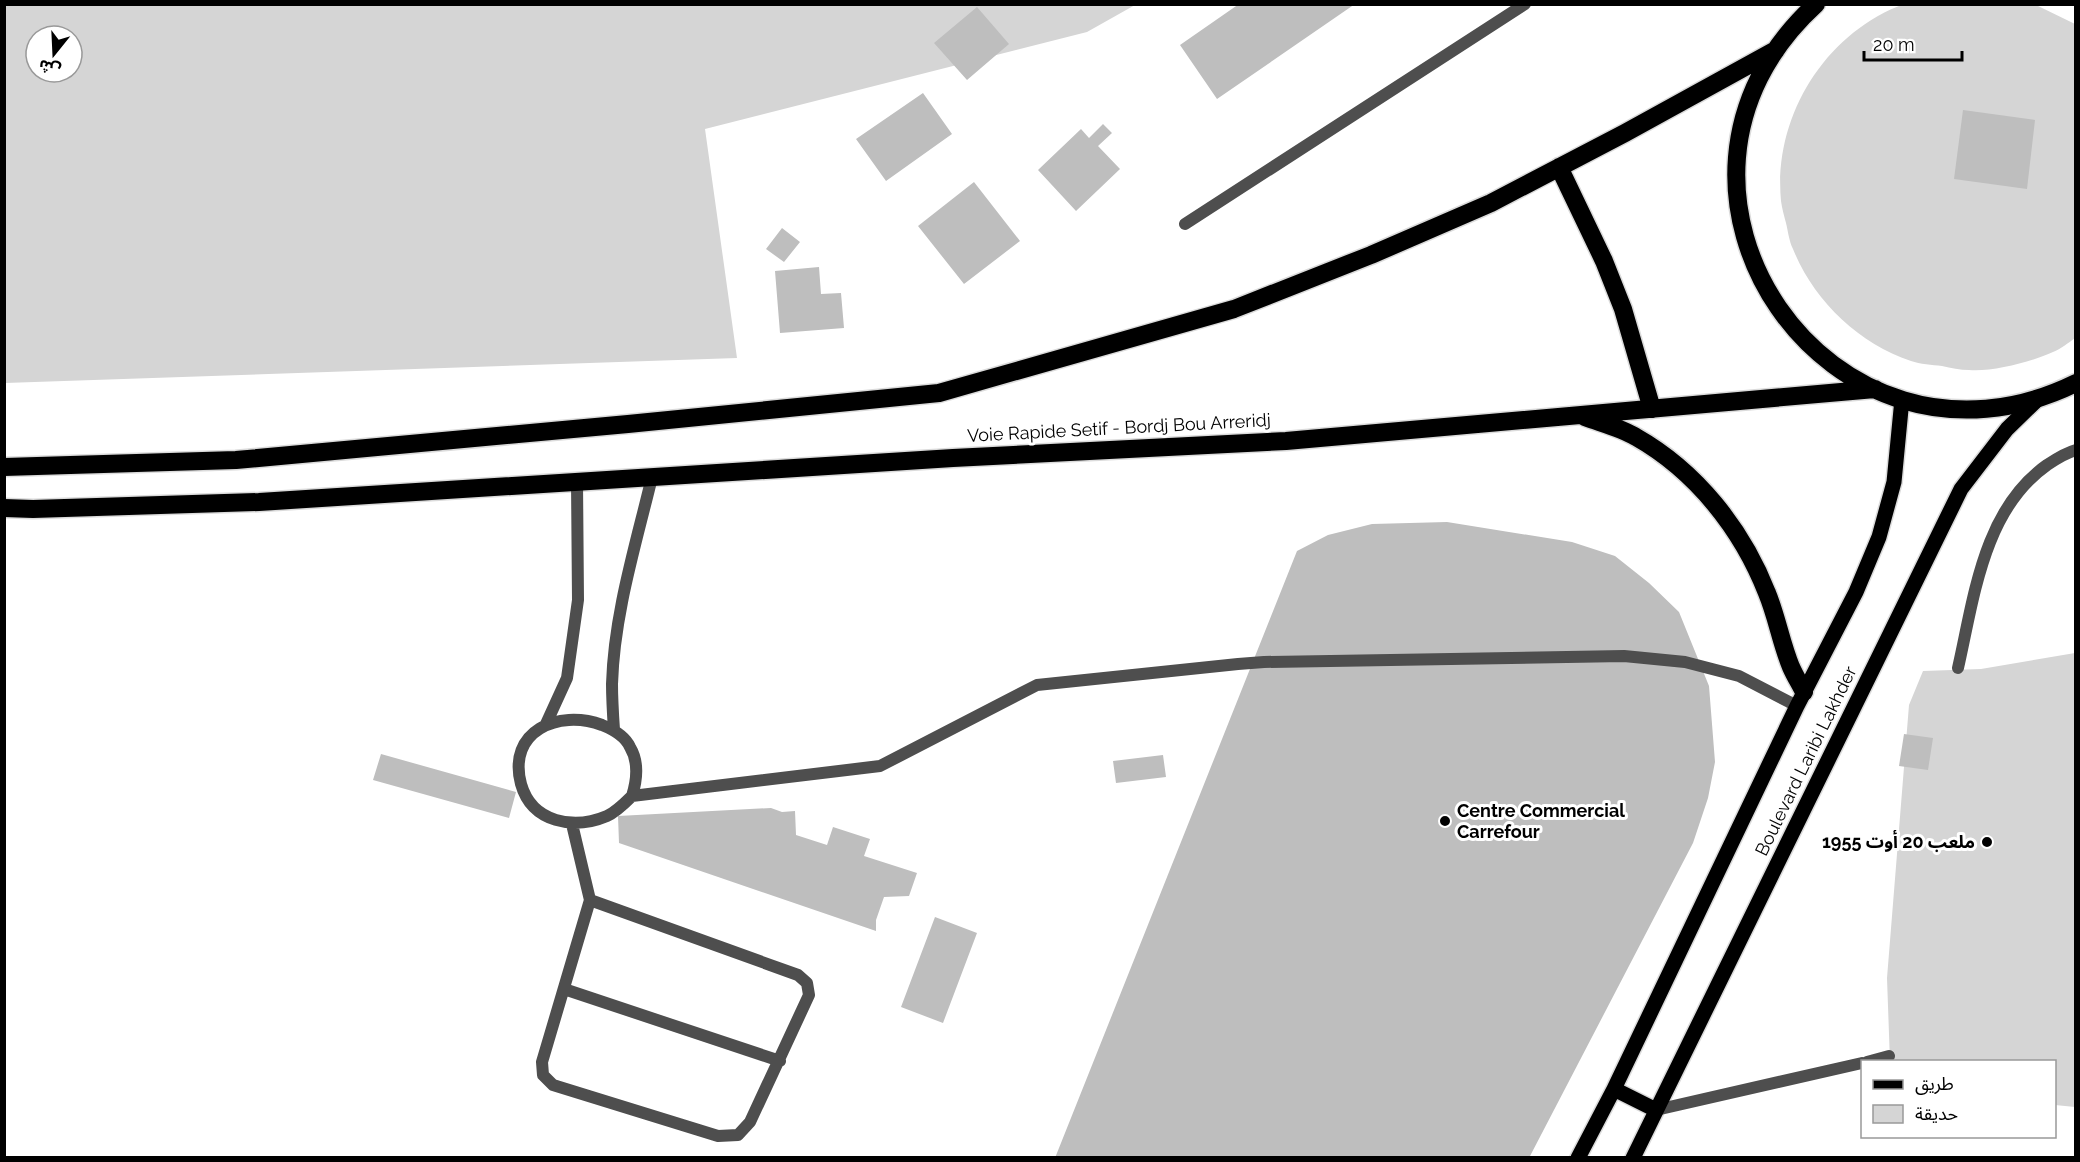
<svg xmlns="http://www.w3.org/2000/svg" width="2080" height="1162" font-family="Raleway,'Noto Sans Arabic',sans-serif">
  <rect width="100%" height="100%" fill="#fff"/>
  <path fill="#d5d5d5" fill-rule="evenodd" d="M1904,4l132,1 39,19v314c-7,5 -14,11 -22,14 -22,10 -61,20 -84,18 -9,0 -18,-2 -27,-4 -10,-1 -22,-2 -31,-5 -53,-18 -97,-60 -118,-112 -4,-8 -5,-18 -7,-26 -2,-7 -4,-15 -5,-22 -8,-84 44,-168 123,-197z
    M4,5h1131l-48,27 -382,97 32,229 -732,25zM36,36h36v36h-36z
    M2075,653v454l-20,-2 -1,-43h-164l-3,-84 22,-273 14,-34 58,-2z"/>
  <path fill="#bebebe" d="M1239,4h116l-138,95 -37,-54z
    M977,7l32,37 -42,36 -33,-37z
    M923,93l29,41 -66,47 -30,-42z
    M1963,110l72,10 -8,69 -73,-10z
    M1103,124l9,9 -14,13 22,23 -44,42 -38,-41 43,-41 8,9z
    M974,182l46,59 -56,43 -46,-58z
    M782,228l18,14 -16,20 -18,-13z
    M819,267l2,27 20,-1 3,35 -64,5 -5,-62z
    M1447,522l125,20 43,14 34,27 30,29 30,74 6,76 -7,36 -15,45 -164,315h-474l242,-607 31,-16 44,-11z
    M1904,734l29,4 -5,32 -29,-4z
    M381,754l135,38 -7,26 -136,-38z
    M1163,755l3,22 -50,6 -3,-22z
    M771,808l11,4 13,-1 1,24 31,10 6,-18 37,12 -6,17 53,17 -8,23 -25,1 -8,23v11l-257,-88 -1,-27z
    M935,917l42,16 -34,90 -42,-16z"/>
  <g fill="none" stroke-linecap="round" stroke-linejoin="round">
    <defs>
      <path id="primary" d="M1614,1089l42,21
        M1578,1158l36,-69 183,-383 59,-114 23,-55 15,-55 8,-83
        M1633,1158l328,-669 46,-60 32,-31"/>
      <path id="highway" d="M1816,4c-202,184 15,499 260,379
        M1559,167l45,94 19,48 29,100
        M1585,417c16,6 36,11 51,20 60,34 106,92 131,156 10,24 14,50 24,74 4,9 9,17 13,25
        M4,467l232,-7 392,-36 311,-31 295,-84 137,-54 120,-52 134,-70 151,-83
        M4,508l29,1 226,-7 694,-44 333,-17 589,-52"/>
    </defs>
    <use href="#primary" stroke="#dbdbdb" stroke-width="18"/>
    <use href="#highway" stroke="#dbdbdb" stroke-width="21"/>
    <path stroke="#4e4e4e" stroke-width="12" d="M1185,224l340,-220
      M546,724l21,-46 11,-78 -1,-119
      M614,730c-1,-15 -2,-31 -2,-46 2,-70 24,-140 40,-207
      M632,796c5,-16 7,-34 -2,-49 -5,-11 -18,-18 -28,-22 -44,-16 -95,6 -81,59 11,39 53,46 86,32 9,-4 18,-13 25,-20l248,-30 157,-81 201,-21 26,-2 360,-6 61,6 54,14 58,30
      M572,824l18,76 -48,162 1,13 10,10 165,51 20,-1 12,-13 59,-127 -2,-12 -9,-8 -208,-75
      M564,989l216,72"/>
    <path stroke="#4e4e4e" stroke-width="12" d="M1958,668c16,-70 25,-158 89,-203 9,-6 18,-12 29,-15
      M1867,1062l22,-6
      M1656,1110l206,-47"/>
    <use href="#primary" stroke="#000" stroke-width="15"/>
    <use href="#highway" stroke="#000" stroke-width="18"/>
  </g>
  <g fill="#000" stroke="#fff" stroke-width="2">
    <circle cx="1445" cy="821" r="6"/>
    <circle cx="1987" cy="842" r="6"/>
  </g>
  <g text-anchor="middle" stroke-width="6" stroke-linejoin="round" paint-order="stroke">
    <g font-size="18" fill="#000" stroke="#fff">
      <text transform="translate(1119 428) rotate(-3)" y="6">Voie Rapide Setif - Bordj Bou Arreridj</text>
      <text transform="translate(1806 761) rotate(-64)" y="6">Boulevard Laribi Lakhder</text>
    </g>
    <g font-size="18" font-weight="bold" fill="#000" stroke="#fff" text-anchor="start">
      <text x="1457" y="817">Centre Commercial<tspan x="1457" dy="21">Carrefour</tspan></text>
      <text x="1975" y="848" text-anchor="end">ملعب 20 أوت 1955</text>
    </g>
  </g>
  <rect width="2080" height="1162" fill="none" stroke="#000000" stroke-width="12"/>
  <rect x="1861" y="1060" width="195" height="78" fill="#ffffff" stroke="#999999" stroke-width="1.5"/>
  <rect x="1873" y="1080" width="30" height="9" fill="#000000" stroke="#999999" stroke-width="1.5"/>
  <text x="1915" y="1090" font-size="18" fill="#000000">طريق</text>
  <rect x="1873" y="1105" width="30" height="18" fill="#d5d5d5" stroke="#999999" stroke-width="1.5"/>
  <text x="1915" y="1120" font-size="18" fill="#000000">حديقة</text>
  <g transform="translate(54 54) rotate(198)"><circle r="28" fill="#ffffff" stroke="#999999" stroke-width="1.5"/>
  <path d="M0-4.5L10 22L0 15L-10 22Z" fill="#000000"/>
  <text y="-9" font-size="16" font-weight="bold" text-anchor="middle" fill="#000000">ش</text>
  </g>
  <path d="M1864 51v9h98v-9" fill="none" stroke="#000000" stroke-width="3"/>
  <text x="1873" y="51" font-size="18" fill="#000000" stroke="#ffffff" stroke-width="4.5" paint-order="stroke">20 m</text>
</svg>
